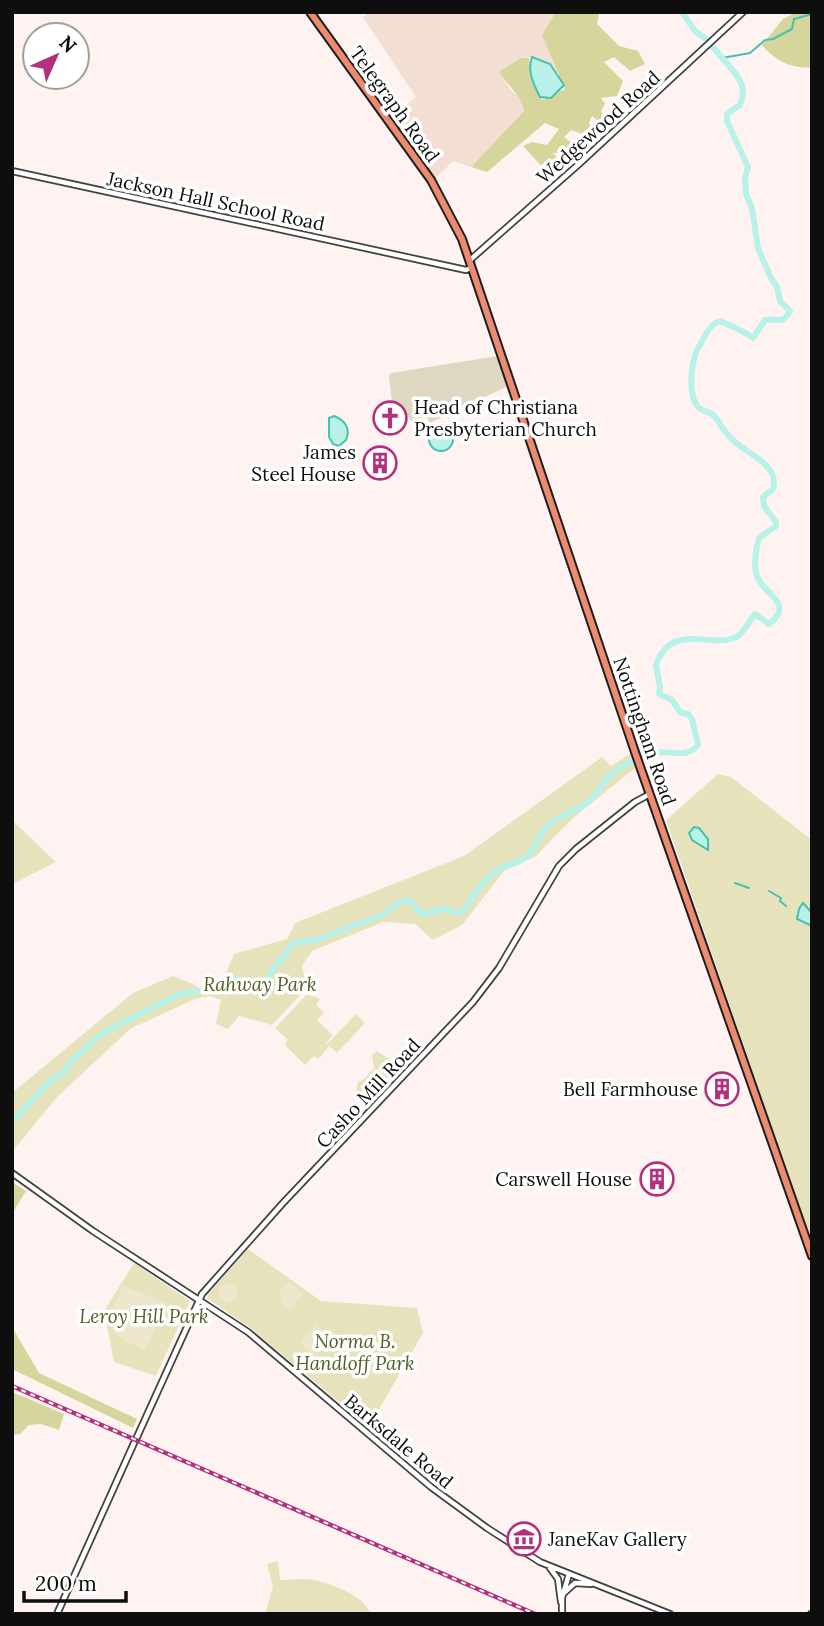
<svg xmlns="http://www.w3.org/2000/svg" width="824" height="1626" font-family="Lora,serif">
  <rect width="100%" height="100%" fill="#fef3f0"/>
  <path fill="#f2ded2" d="M370,12h186l-13,23 15,39 -8,-10 -18,-7 -12,1 -21,14 10,16 14,13 1,10 -53,56 -18,-6 -18,18 -44,-61 25,-21 -53,-80z"/>
  <path fill="#e6e3bc" d="M631,753l4,15 -64,52 -35,36 -32,15 -42,54 -29,15 -18,-16 -32,-2 -71,29 -10,15 5,22 -35,37 -33,-9 -11,13 -12,-5 5,-24 -12,-4 -14,3 -65,30 -73,68 -45,55v-59l121,-100 40,-17 22,9 14,9 10,-3 15,-37 53,-15 8,-16 169,-67 138,-99 9,9z
    M718,774l13,3 81,63v404l-146,-424z
    M12,820l44,42 -43,22 -1,-1z
    M307,994l13,5 -4,6 8,8 -7,7 16,15 -7,8 3,4 -11,12 -4,-3 -9,9 -20,-20 2,-6 -12,-11z
    M356,1014l9,9 -28,30 -10,-9z
    M377,1051l26,17 -36,38c-10,-6 -13,-15 -8,-25h3l12,-13 -2,-13z
    M248,1249l73,52 96,7 6,25 -54,94 -117,-98 -45,-31 1,-4z
    M134,1263l56,38 -34,75 -42,-14 -10,-51z
    M278,1561l2,19c11,0 24,-2 34,0 20,5 48,14 57,34h-106l8,-27 -6,-23z"/>
  <path fill="#d5d59c" d="M556,12h43l-2,12 22,22 19,5 7,13 -15,7 -16,-14 -10,5 19,19 -6,15 -16,2 4,6 -4,7 4,9 -3,4 -10,-8 -3,7 6,13 -10,3 -5,-6 -9,-3 -7,7 9,7 -6,9h-15l8,6 -13,13 -24,-26 9,-4 15,3 12,-16 -14,-6 -58,49 -16,-5 53,-56c-2,-15 -17,-26 -25,-39l21,-14h9l2,21 11,21 23,-11 -23,-54z
    M797,12h15v55c-19,3 -38,-7 -50,-22l21,-26z
    M12,1182l14,9 -14,23z
    M12,1327l27,46 98,46 -4,9 -121,-59z
    M12,1392l52,22 -5,16 -18,-6 -12,1 -9,9 -8,1z"/>
  <path fill="#ded8c2" d="M498,356l10,30 -78,37 -4,-7 -14,5 -20,-19 -3,-26 2,-3z"/>
  <path fill="#eee7cd" d="M289,1282l15,12 -14,16 -9,-7 -1,-13z
    M218 1293a10 10 0 1 1 20 0a10 10 0 1 1-20 0Z
    M123,1286l44,17 -22,47c-41,-19 -41,-24 -22,-64z
    M315,1325l13,11 -15,18 -13,-11z"/>
  <path fill="#b8f1e8" stroke="#45c2b0" stroke-width="2" d="M532,57l18,7 14,21 -13,13 -11,-1c-7,-14 -13,-26 -8,-40z
    M334,416c11,4 17,13 12,24l-7,6 -6,-2 -4,-7v-19z
    M429 439a12 12 0 1 1 24 0a12 12 0 1 1-24 0Z
    M694,827l5,1 9,11v11l-16,-10 -3,-7z
    M803,903l9,10v13l-15,-7 2,-10z"/>
  <g fill="none" stroke-linecap="round" stroke-linejoin="round">
    <path stroke="#45c2b0" stroke-width="2" d="M722,58l28,-5 15,-13 8,-1 19,-10 2,-10 18,-5
      M735,883l14,5
      M769,891l12,7 -1,3 6,5"/>
    <path stroke="#b8f1e8" stroke-width="6" d="M12,1122l37,-40 14,-9 11,-15 30,-26 76,-38 43,-7 8,-6 7,-2 13,12 7,-1 35,-47 23,-3 66,-25 20,-14h8l12,13 24,-5 10,4 8,-2c7,-13 25,-39 39,-44 11,-4 20,-5 28,-15 8,-11 9,-21 21,-30 14,-10 28,-11 41,-25 9,-10 13,-21 25,-28 10,-6 23,-13 35,-16 15,-4 33,7 45,-8l-6,-26 -4,-5 -7,-1 -9,-13 -13,-6 1,-7 -4,-22c17,-46 57,-14 82,-29 6,-4 12,-16 17,-22l14,10c27,-22 -5,-28 -12,-48 -4,-11 -1,-28 2,-38l17,-12v-4l-12,-16 -1,-9 10,-8c7,-23 -24,-35 -38,-47 -9,-7 -13,-16 -20,-25 -4,-6 -12,-5 -17,-10 -11,-13 -7,-49 2,-62 5,-9 10,-21 20,-24 9,4 26,11 33,17l12,-18c14,-2 18,5 25,-9l-10,-10 -3,-14 -6,-9 -13,-30 -6,-40 -6,-14 -1,-16 3,-11 -21,-46v-7l13,-9 3,-10 -1,-10 -6,-11 -30,-35 -11,-8 -13,-19"/>
    <defs>
      <path id="minor" d="M12,171l454,99 5,-2
        M470,260l109,-96 164,-152
        M12,1173l81,58 155,101 183,155 56,41 53,34 130,52
        M137,1437l65,-143 81,-91 190,-201 26,-34 60,-102 17,-17 59,-47 15,-8
        M550,1568l8,11 3,23
        M565,1592l10,-9 16,1
        M57,1614l77,-171
        M562,1614v-16l7,-24
        M811,1614h1"/>
      <path id="major" d="M310,12l121,168 31,59 174,516 176,501"/>
    </defs>
    <use href="#minor" stroke="#414141" stroke-width="8"/>
    <use href="#major" stroke="#1f1f1f" stroke-width="10"/>
    <use href="#minor" stroke="#fff" stroke-width="4.5"/>
    <use href="#major" stroke="#ed8b70" stroke-width="6"/>
    <defs>
      <path id="rail" d="M12,1386l523,228"/>
    </defs>
    <use href="#rail" stroke="#b2317d" stroke-width="4.5"/>
    <use href="#rail" stroke="#fff" stroke-width="2" stroke-dasharray="5" stroke-linecap="butt"/>
  </g>
  <defs>
    <symbol id="church-ring" viewBox="-11 -11 22 22"><circle r="9.5" fill="#fff" stroke="#b2317d" stroke-width="1.5"/><path d="M-1.2-6h2.4v3.5h3.3v2.4h-3.3V6h-2.4V-.1h-3.3v-2.4h3.3Z" fill="#b2317d"/></symbol>
    <symbol id="building-ring" viewBox="-11 -11 22 22"><circle r="9.5" fill="#fff" stroke="#b2317d" stroke-width="1.5"/><path d="M-4-6H4V6H1V3H-1V6H-4ZM-2.5-4.3h1.7v1.8h-1.7ZM.8-4.3h1.7v1.8H.8ZM-2.5-1h1.7V.8h-1.7ZM.8-1h1.7V.8H.8Z" fill="#b2317d"/></symbol>
    <symbol id="museum-ring" viewBox="-11 -11 22 22"><circle r="9.5" fill="#fff" stroke="#b2317d" stroke-width="1.5"/><path d="M0-6L6-3V-2H-6V-3ZM-5-1h2V3h-2ZM-1-1h2V3h-2ZM3-1h2V3H3ZM-6 4H6V6H-6Z" fill="#b2317d"/></symbol>
  </defs>
  <g fill-rule="evenodd">
    <use href="#church-ring" x="371" y="399" width="38" height="38"/>
    <use href="#building-ring" x="361" y="444" width="38" height="38"/>
    <use href="#building-ring" x="703" y="1070" width="38" height="38"/>
    <use href="#building-ring" x="638" y="1160" width="38" height="38"/>
    <use href="#museum-ring" x="505" y="1520" width="38" height="38"/>
  </g>
  <g text-anchor="middle" stroke-width="7" stroke-linejoin="round" paint-order="stroke">
    <g font-size="19" fill="#0e0e0e" stroke="#fff">
      <text transform="translate(395 104) rotate(54)" y="7">Telegraph Road</text>
      <text transform="translate(598 127) rotate(-42)" y="7">Wedgewood Road</text>
      <text transform="translate(216 201) rotate(12)" y="7">Jackson Hall School Road</text>
      <text transform="translate(645 731) rotate(71)" y="7">Nottingham Road</text>
      <text transform="translate(368 1093) rotate(-47)" y="7">Casho Mill Road</text>
      <text transform="translate(399 1441) rotate(40)" y="7">Barksdale Road</text>
    </g>
    <g font-size="19" fill="#0e0e0e" stroke="#fff" text-anchor="end">
      <text x="414" y="414" text-anchor="start">Head of Christiana<tspan x="414" dy="22">Presbyterian Church</tspan></text>
      <text x="356" y="459">James<tspan x="356" dy="22">Steel House</tspan></text>
      <text x="698" y="1096">Bell Farmhouse</text>
      <text x="632" y="1186">Carswell House</text>
      <text x="548" y="1546" text-anchor="start">JaneKav Gallery</text>
    </g>
    <g font-size="19" font-style="italic" fill="#516023" stroke="#fff">
      <text x="260" y="991">Rahway Park</text>
      <text x="144" y="1323">Leroy Hill Park</text>
      <text x="355" y="1348">Norma B.<tspan x="355" dy="22">Handloff Park</tspan></text>
    </g>
  </g>
  <rect width="824" height="1626" fill="none" stroke="#0e0e0e" stroke-width="28"/>
  <g transform="translate(56 56) rotate(45)"><circle r="33" fill="#ffffff" stroke="#9f9f9f" stroke-width="2"/>
  <path d="M0-5L12 26L0 18L-12 26Z" fill="#b2317d"/>
  <text y="-10" font-size="19" font-weight="bold" text-anchor="middle" fill="#0e0e0e">N</text>
  </g>
  <path d="M24 1591v10h102v-10" fill="none" stroke="#0e0e0e" stroke-width="3.5"/>
  <text x="35" y="1591" font-size="21" fill="#0e0e0e" stroke="#ffffff" stroke-width="5" paint-order="stroke">200 m</text>
</svg>
